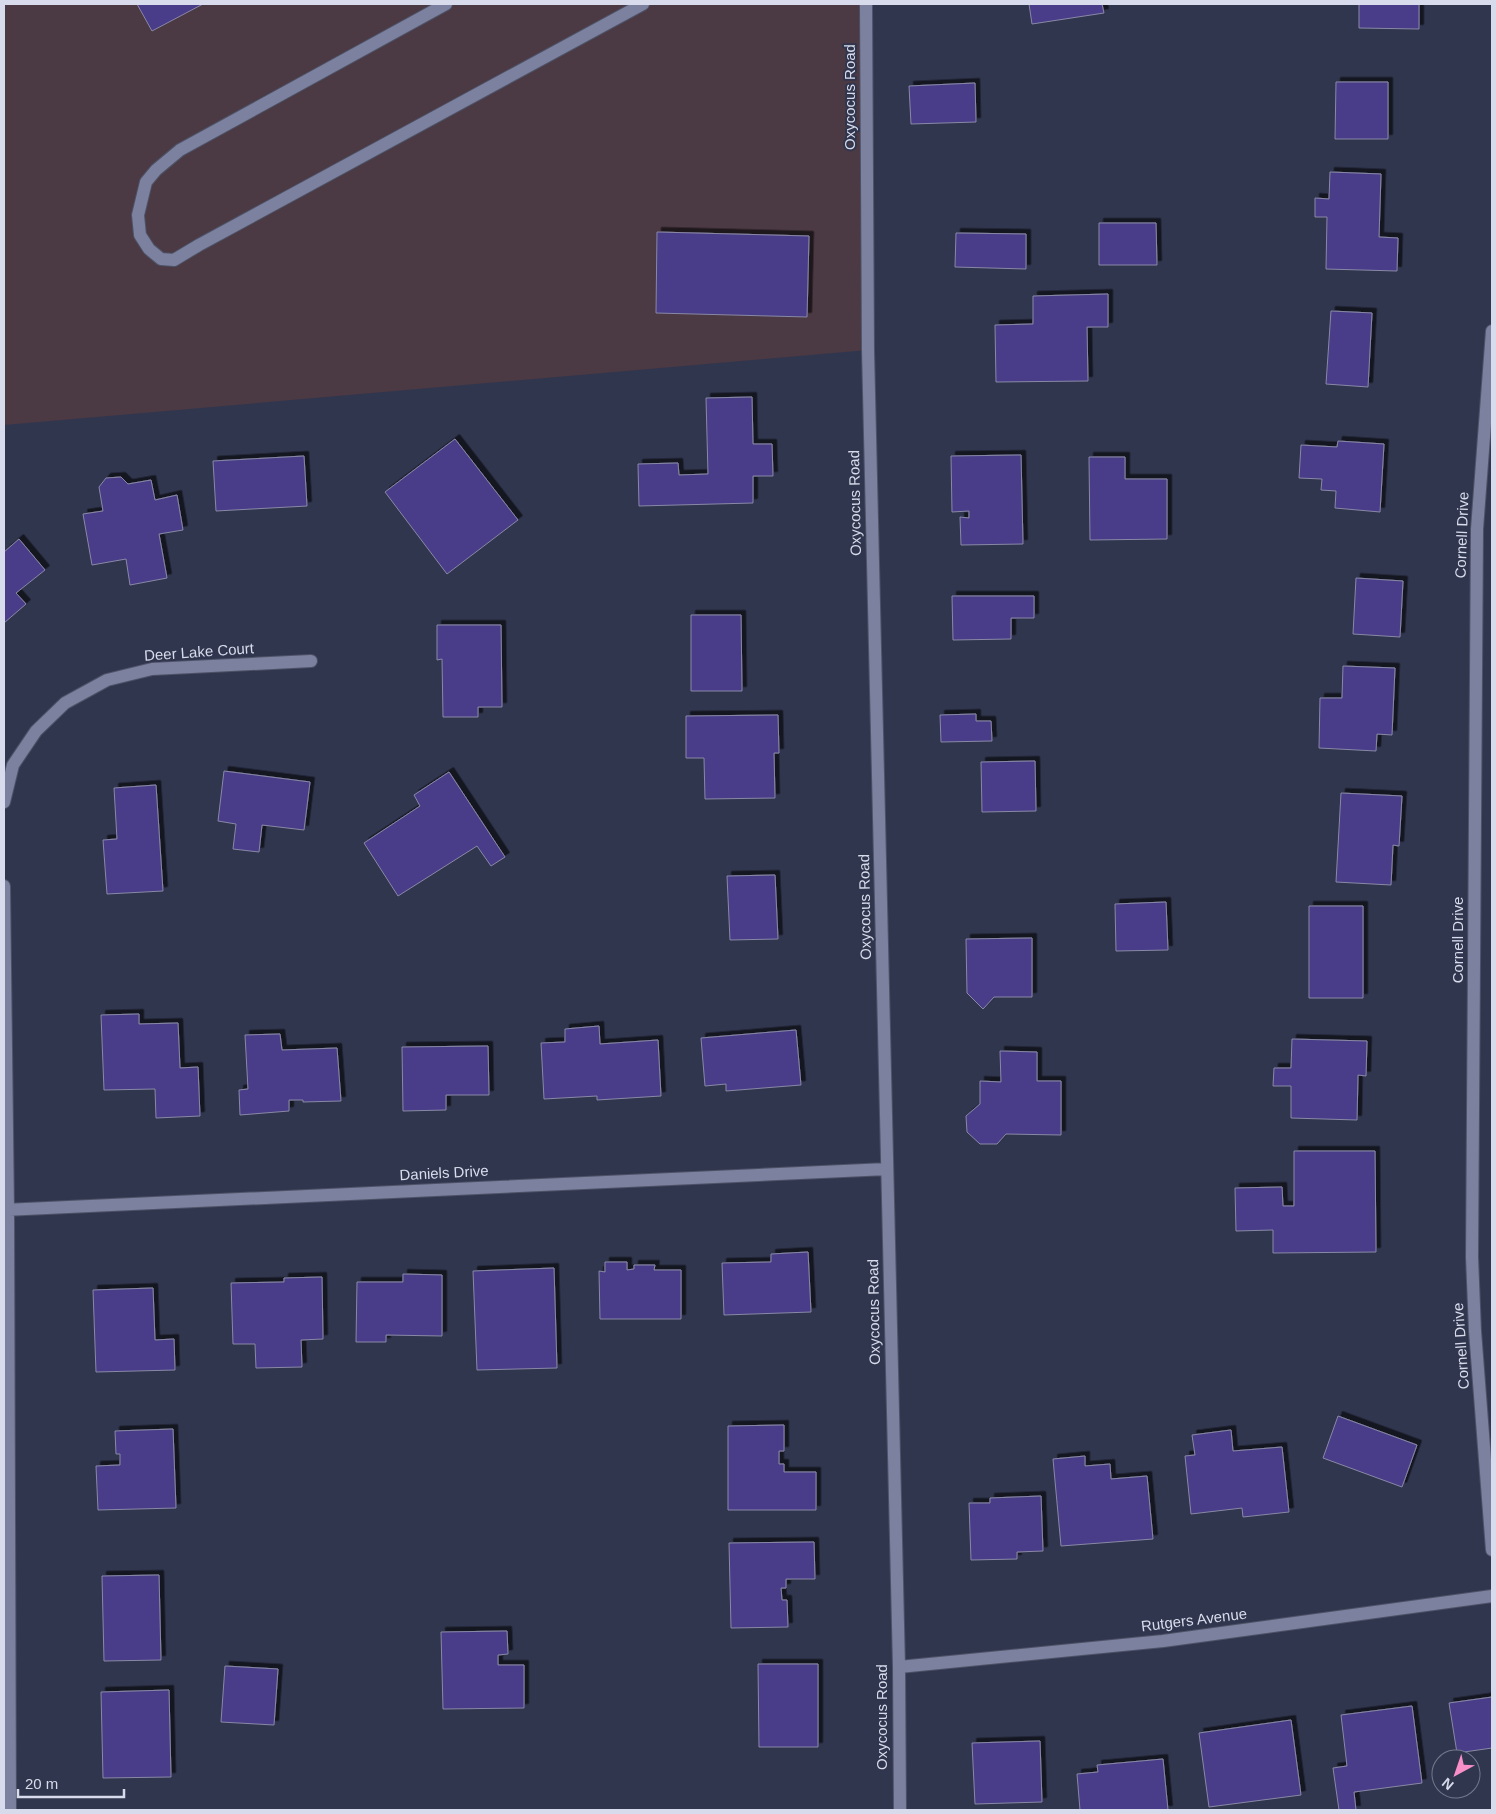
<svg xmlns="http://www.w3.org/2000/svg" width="1496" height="1814" font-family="Arial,sans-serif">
  <defs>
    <filter id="shadow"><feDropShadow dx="4.5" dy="-4.5" stdDeviation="0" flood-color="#0009"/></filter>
  </defs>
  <rect width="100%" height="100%" fill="#31364f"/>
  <path fill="#4b3943" d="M4,4h862l2,346 -864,75z"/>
  <path fill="#483d89" stroke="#8988a6" filter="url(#shadow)" d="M137,4h66l-51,27z
    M1029,4h77h-4l2,9 -72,11z
    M1359,4h60v25l-60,-1z
    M1336,82h52v57h-53z
    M975,83l1,39 -65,2 -2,-38z
    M1330,172l51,2 -2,63 19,1 -1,33 -71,-2 1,-52h-12v-19l14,1z
    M1099,223h57l1,42h-58z
    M657,232l152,4 -2,81 -151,-4z
    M956,233l70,1v35l-71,-2z
    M1108,294v33h-21l1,54 -92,1 -1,-57 38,-1v-28z
    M1331,311l41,2 -4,74 -42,-3z
    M752,397l1,47h19l1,32h-20v27l-114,3 -1,-42 40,-1 1,12 29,-1 -2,-76z
    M455,439l63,81 -71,54 -62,-82z
    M1338,441l46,3 -4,68 -45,-4 1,-17 -15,-1 1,-11 -23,-1 2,-33 36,2z
    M1021,455l2,89 -62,1 -1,-28 9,1v-7l-17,1 -1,-56z
    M304,456l3,50 -91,5 -3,-50z
    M1089,457h36v22h42v60l-77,1z
    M121,477l7,7 23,-4 4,20 22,-5 6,35 -24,4 8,44 -37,7 -4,-26 -34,6 -9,-51 20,-3 -4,-24 7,-9z
    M19,539l26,31 -29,23 10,11 -22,19v-71z
    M1356,578l47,3 -3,56 -47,-3z
    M952,596h82v22h-23v21l-58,1z
    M691,615h50l1,76h-51z
    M437,625h64l1,82h-24v10h-35l-1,-58 -5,1z
    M1343,666l52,2 -3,67 -15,-1 -1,17 -57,-3 1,-50h22z
    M976,714v7h15l1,20 -51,1 -1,-27z
    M778,715l1,38h-5l1,45 -70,1 -1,-41h-18v-42z
    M1035,761l1,50 -54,1 -1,-50z
    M224,771l86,11 -6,48 -42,-5 -3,27 -26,-3 3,-25 -18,-3z
    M449,772l56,85 -14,9 -14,-20 -79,50 -34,-53 56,-37 -6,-11z
    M156,785l7,106 -56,3 -4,-54 14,-1 -3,-51z
    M1341,793l61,3 -3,50 -6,-1 -2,40 -55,-3z
    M775,875l3,64 -48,1 -3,-64z
    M1166,902l2,48 -52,1 -1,-47z
    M1309,906h54v92h-54z
    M1032,938v59h-38l-11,12 -16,-16 -1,-54z
    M139,1014v10l39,-1 2,45 18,-1 2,49 -44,2 -1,-29 -51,1 -3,-75z
    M599,1026l1,18 58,-4 3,56 -64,4v-4l-53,3 -3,-56 24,-1v-13z
    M796,1030l5,55 -75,6v-7l-21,2 -4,-48z
    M280,1034l2,16 55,-2 4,53 -38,1v-2h-14v11l-49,4 -1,-25 9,-1 -3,-54z
    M1292,1039l75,2 -1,35 -8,-1 -1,45 -66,-2v-32h-18l1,-18h17z
    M488,1046l1,49h-43v15l-43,1 -1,-64z
    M1000,1051l37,1v29h24v54l-55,-1 -9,10h-17l-13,-12 -1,-16 14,-12v-23l21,1z
    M1294,1151h81l1,101 -103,1v-23l-37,1 -1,-43 47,-1 1,19h11z
    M808,1252l3,60 -87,3 -2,-52 49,-1v-8z
    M605,1262h22v8l7,-1v-4h21l-1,5h27v49h-81l-1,-48 6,1z
    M554,1268l3,100 -80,2 -4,-99z
    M403,1274l39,1v61l-56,-1v7h-30l1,-60h46z
    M322,1277l1,62 -22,1 1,27 -46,1 -1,-24h-22l-2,-61 53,-1v-4z
    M153,1288l2,52 19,-1 1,31 -79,2 -3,-82z
    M1338,1416l79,29 -15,42 -79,-29z
    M784,1425v26h-5v13h5v8h32v38h-88v-84z
    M173,1429l3,79 -78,2 -2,-44 24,-1v-11h-4l-1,-23z
    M1231,1430l2,21 49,-4 7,65 -46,5 -1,-9 -51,6 -6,-58 10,-1 -3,-20z
    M1085,1456v10l25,-2 1,15 36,-3 6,63 -92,7 -8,-87z
    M1041,1496l2,55 -26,1v7l-46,1 -2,-57h21v-5z
    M814,1542l1,37h-29v9h-5l1,12h5l1,27 -57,1 -2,-85z
    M159,1575l2,85 -57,1 -2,-85z
    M507,1631l1,23 -10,1v10h26v43l-81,1 -2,-77z
    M758,1664h60v83h-59z
    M225,1666l53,3 -4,56 -53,-3z
    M169,1690l2,87 -68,1 -2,-86z
    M1492,1697v51l-35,5 -8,-50z
    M1412,1706l10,77 -68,9 2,18h-17l-6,-42 14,-2 -6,-51z
    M1291,1720l10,75 -92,12 -10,-74z
    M1040,1741l2,61 -67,2 -3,-61z
    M1163,1759l5,51h-88l-3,-36 21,-2 -1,-7z"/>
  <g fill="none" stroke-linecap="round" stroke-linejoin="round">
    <defs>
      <path id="lane" d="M446,4l-266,146 -24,20 -10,12 -8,33 2,20 9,14 12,10 13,1 25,-15 444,-241"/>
      <path id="street" d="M866,4l2,346 31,1317 1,143
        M1492,331l-15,198 -5,728 3,74 17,219
        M4,802l9,-37 23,-34 29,-28 42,-23 45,-11 159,-8
        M4,886l4,324 2,600
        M4,1210l883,-41
        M899,1667l264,-26 329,-45"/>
    </defs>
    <use href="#lane" stroke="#4e5267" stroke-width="14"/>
    <use href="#street" stroke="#4e5267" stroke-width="14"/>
    <use href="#lane" stroke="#7b819e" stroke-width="12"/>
    <use href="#street" stroke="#7b819e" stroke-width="12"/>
  </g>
  <g text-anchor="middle" stroke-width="4" stroke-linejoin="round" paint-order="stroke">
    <g font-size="15" fill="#d7dbeb" stroke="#31364f">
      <text transform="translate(850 97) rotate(-90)" y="5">Oxycocus Road</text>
      <text transform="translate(855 503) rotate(-91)" y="5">Oxycocus Road</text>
      <text transform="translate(1462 535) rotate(-88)" y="5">Cornell Drive</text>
      <text transform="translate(199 652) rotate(-4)" y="5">Deer Lake Court</text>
      <text transform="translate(865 907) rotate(-91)" y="5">Oxycocus Road</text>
      <text transform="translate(1458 940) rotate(-90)" y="5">Cornell Drive</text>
      <text transform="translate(444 1173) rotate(-3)" y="5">Daniels Drive</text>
      <text transform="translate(874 1312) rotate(-91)" y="5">Oxycocus Road</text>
      <text transform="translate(1461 1346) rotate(-94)" y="5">Cornell Drive</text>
      <text transform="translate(1194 1620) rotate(-7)" y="5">Rutgers Avenue</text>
      <text transform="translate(882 1717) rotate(-90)" y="5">Oxycocus Road</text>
    </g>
  </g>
  <rect width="1496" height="1814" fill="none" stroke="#d7dbeb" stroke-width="10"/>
  <g transform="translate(1456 1774) rotate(220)"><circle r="24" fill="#31364f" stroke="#73788d"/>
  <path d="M0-4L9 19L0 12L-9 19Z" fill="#f98fc9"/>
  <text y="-8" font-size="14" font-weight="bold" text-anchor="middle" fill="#d7dbeb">N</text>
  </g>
  <path d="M18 1789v8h106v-8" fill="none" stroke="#d7dbeb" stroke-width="2.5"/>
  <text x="25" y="1789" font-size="15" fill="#d7dbeb" stroke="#31364f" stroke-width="4" paint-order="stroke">20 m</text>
</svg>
